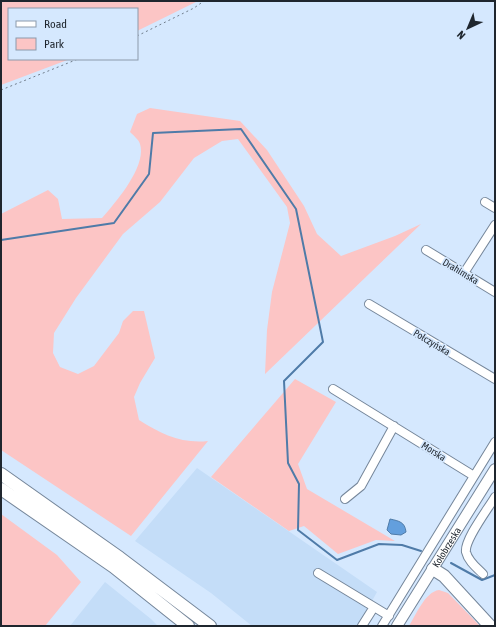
<svg xmlns="http://www.w3.org/2000/svg" width="496" height="627" font-family="'Asap Condensed',sans-serif">
  <rect width="100%" height="100%" fill="#d5e8fe"/>
  <path fill="#c4ddf8" d="M197,468l180,124 -19,34h-106l-41,-33 -76,-52z
    M105,582l46,37 7,7h-88z"/>
  <path fill="#fcc5c5" d="M1,1h197l-61,30v-22h-128v50h61l-69,26z
    M150,108l90,13 27,29 37,56 13,28 24,22 54,-20 26,-12 -156,150 2,-44 5,-38 18,-69 -3,-16 -49,-68 -16,2 -28,17 -34,44 -37,32 -47,64 -22,35 -1,20 7,14 18,7 16,-8 25,-33 4,-12 10,-10h11l11,47 -15,25 -6,14 5,23c22,14 43,24 69,21l-77,95 -130,-86v-236l47,-24 10,9 4,20 40,-1c14,-16 45,-52 38,-74 -1,-4 -7,-9 -10,-12l7,-18z
    M295,379l41,23 -38,62 9,25 88,52 -19,-1 -38,14 -34,-28 -15,5 -78,-54z
    M1,514l56,41 24,27 -36,44h-44z
    M439,590l9,3 32,33h-71c7,-11 16,-34 30,-36z"/>
  <path fill="#639fdd" stroke="#4f7ba8" d="M390,519c9,2 15,3 16,13l-5,3 -10,-1 -4,-4z"/>
  <g fill="none" stroke-linecap="round" stroke-linejoin="round">
    <path stroke="#4f7ba8" stroke-width="2" d="M1,240l113,-17 35,-49 4,-41 88,-4 55,80 27,133 -39,39 4,82 11,21 -1,46 39,30 42,-16 23,1 19,6
      M451,563l31,17 13,-5"/>
    <defs>
      <path id="minor" d="M485,202l10,6
        M426,250l69,42
        M464,273l31,-48
        M369,304l126,75
        M333,389l141,87
        M345,499l16,-13 33,-60
        M318,573l71,43
        M483,574c-6,-6 -15,-13 -17,-22 -2,-12 22,-43 29,-55
        M362,626l12,-19
        M382,626l113,-184"/>
      <g id="major">
        <path id="s1" d="M397,626l98,-157"/>
      </g>
      <path id="highway" d="M1,474l119,84 90,68
        M1,489l113,78 74,59
        M433,569l11,7 46,50"/>
    </defs>
    <use href="#minor" stroke="#75869a" stroke-width="10"/>
    <use href="#major" stroke="#75869a" stroke-width="12"/>
    <use href="#highway" stroke="#75869a" stroke-width="14"/>
    <path stroke="#717e8c" stroke-width="1" stroke-dasharray="2 3" stroke-linecap="butt" d="M137,36l57,-28 10,-7
      M1,90l77,-31"/>
    <use href="#minor" stroke="#fff" stroke-width="8"/>
    <use href="#major" stroke="#fff" stroke-width="10"/>
    <use href="#highway" stroke="#fff" stroke-width="12"/>
  </g>
  <g text-anchor="middle" stroke-width="3.5" stroke-linejoin="round" paint-order="stroke">
    <g font-size="10" fill="#1f262e" stroke="#d5e8fe">
      <text transform="translate(461 271) rotate(31)" y="4">Drahimska</text>
      <text transform="translate(432 342) rotate(31)" y="4">Połczyńska</text>
      <text transform="translate(434 451) rotate(32)" y="4">Morska</text>
      <text dy="4" stroke="none"><textPath href="#s1" startOffset="93">Kołobrzeska</textPath></text>
    </g>
  </g>
  <rect width="496" height="627" fill="none" stroke="#1f262e" stroke-width="4"/>
  <rect x="8" y="8" width="130" height="52" fill="#d5e8fe" stroke="#8c9aab"/>
  <rect x="16" y="21" width="20" height="6" fill="#ffffff" stroke="#8c9aab"/>
  <text x="44" y="28" font-size="12" fill="#1f262e">Road</text>
  <rect x="16" y="38" width="20" height="12" fill="#fcc5c5" stroke="#8c9aab"/>
  <text x="44" y="48" font-size="12" fill="#1f262e">Park</text>
  <g transform="translate(468 28) rotate(224)" stroke="#d5e8fe" stroke-width="3" paint-order="stroke">
  <path d="M0-3L7 15L0 10L-7 15Z" fill="#1f262e"/>
  <text y="-6" font-size="11" font-weight="bold" text-anchor="middle" fill="#1f262e">N</text>
  </g>
</svg>
